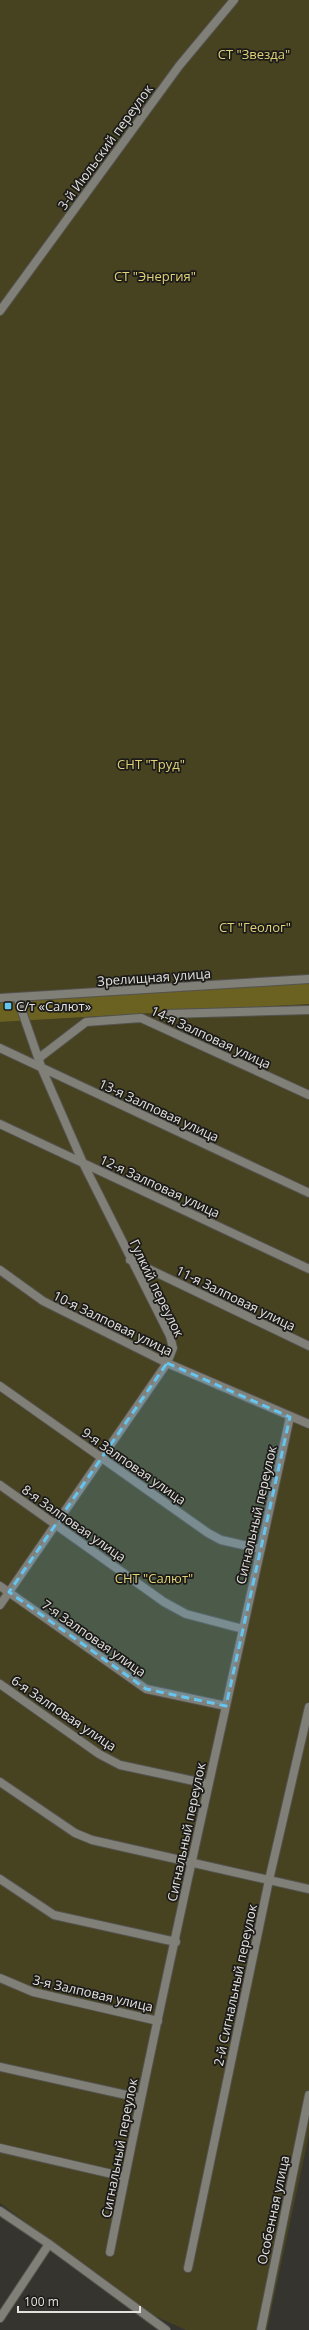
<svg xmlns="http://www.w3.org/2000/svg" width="309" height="2330" font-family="'Open Sans',sans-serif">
  <rect width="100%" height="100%" fill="#35342e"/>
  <path fill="#474220" d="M0,0h309v977l-309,18z
    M309,1004v1131l-42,195h-81l-38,-17 -148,-110v-1181z"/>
  <path fill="#6b6121" d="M309,983v21l-309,18v-20z"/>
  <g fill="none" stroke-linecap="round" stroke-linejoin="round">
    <defs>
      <path id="minor" d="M0,311l179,-245 55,-66
        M167,1014l142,-4
        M0,1048l309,145
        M39,1058l47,-36 55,-4 168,77
        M0,1124l309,145
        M130,1260l179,86
        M0,1270l43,31 124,62 142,61
        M0,1386l208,147 13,7 40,9
        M0,1485l164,117 22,12 57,15
        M0,1586l146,103 80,17
        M0,1605l167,-242 6,-15 -3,-12 -87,-173 -41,-94 -25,-72
        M0,1684l99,70 21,11 88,19
        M0,1782l75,51 17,7 217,49
        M0,1879l54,36 122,27
        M0,1978l33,14 125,29
        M0,2067l140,31
        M0,2148l125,29
        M0,2211l49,33 117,86
        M110,2252c55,-279 119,-557 180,-835
        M188,2268l81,-388 40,-173
        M0,2318l49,-74
        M261,2330l48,-235"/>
      <path id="tertiary" d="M0,998l309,-19"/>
    </defs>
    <use href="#minor" stroke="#54534e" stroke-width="10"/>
    <use href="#tertiary" stroke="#54534e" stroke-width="10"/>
    <use href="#minor" stroke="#807f78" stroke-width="8"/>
    <use href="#tertiary" stroke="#807f78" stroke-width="8"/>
  </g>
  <path fill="#65c5ee" fill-opacity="0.2" stroke="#65c5ee" stroke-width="3" stroke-dasharray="8 5" stroke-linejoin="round" d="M167,1363l123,54 -64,289 -80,-17 -137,-97z"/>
  <rect fill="#65c5ee" stroke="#1c1b19" stroke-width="1.5" x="4" y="1002" width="8" height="8" rx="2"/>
  <g text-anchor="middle" stroke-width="3.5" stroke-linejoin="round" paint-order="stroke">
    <g font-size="13" fill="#e0d276" stroke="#1c1b19">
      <text x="254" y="59">СТ "Звезда"</text>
      <text x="155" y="281">СТ "Энергия"</text>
      <text x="151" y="769">СНТ "Труд"</text>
      <text x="255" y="932">СТ "Геолог"</text>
      <text x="154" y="1583">СНТ "Салют"</text>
    </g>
    <g font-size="13" fill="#e3e2de" stroke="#1c1b19">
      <text transform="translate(105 147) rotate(-54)" y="5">3-й Июльский переулок</text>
      <text transform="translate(154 977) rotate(-4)" y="5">Зрелищная улица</text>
      <text transform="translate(211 1037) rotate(25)" y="5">14-я Залповая улица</text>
      <text transform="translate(159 1110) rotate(25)" y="5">13-я Залповая улица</text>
      <text transform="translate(160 1186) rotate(25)" y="5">12-я Залповая улица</text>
      <text transform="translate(157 1288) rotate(64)" y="5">Гулкий переулок</text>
      <text transform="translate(236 1298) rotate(26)" y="5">11-я Залповая улица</text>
      <text transform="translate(113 1323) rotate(26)" y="5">10-я Залповая улица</text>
      <text transform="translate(134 1466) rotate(35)" y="5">9-я Залповая улица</text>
      <text transform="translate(256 1515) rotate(-77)" y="5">Сигнальный переулок</text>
      <text transform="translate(74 1523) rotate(35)" y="5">8-я Залповая улица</text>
      <text transform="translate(94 1638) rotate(35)" y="5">7-я Залповая улица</text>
      <text transform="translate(64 1713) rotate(34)" y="5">6-я Залповая улица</text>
      <text transform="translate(186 1832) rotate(-78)" y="5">Сигнальный переулок</text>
      <text transform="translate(235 1985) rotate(-78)" y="5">2-й Сигнальный переулок</text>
      <text transform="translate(93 1993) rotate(13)" y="5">3-я Залповая улица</text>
      <text transform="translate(119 2148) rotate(-79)" y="5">Сигнальный переулок</text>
      <text transform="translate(273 2210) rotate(-78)" y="5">Особенная улица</text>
    </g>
    <g font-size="13" fill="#e3e2de" stroke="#1c1b19" text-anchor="start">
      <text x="16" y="1011">С/т «Салют»</text>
    </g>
  </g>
  <path d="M18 2306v6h122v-6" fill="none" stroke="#e3e2de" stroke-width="2"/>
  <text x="24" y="2306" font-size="12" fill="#e3e2de" stroke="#1c1b19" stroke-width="3" paint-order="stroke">100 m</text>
</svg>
